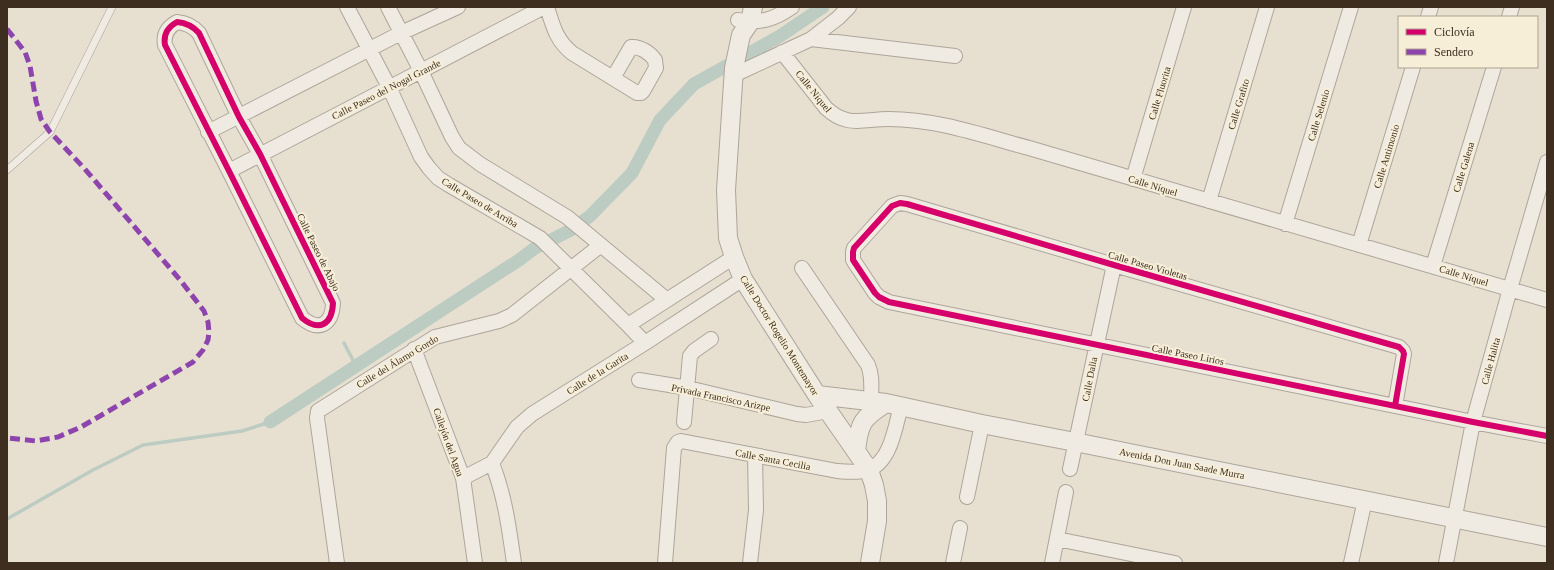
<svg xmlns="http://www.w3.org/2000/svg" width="1554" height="570" font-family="Georgia,serif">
  <rect width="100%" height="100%" fill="#e7e0d1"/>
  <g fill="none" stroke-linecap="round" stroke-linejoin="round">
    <path stroke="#bcccc2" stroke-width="3.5" d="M344,343l12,23
      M7,519l86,-49 50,-25 99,-14 28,-9"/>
    <path stroke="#bcccc2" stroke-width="13" d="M270,422l249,-162 16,-12 36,-18 19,-14 42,-43 28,-53 34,-36 86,-48 43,-29"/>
    <defs>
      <path id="service" d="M7,170l43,-38 62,-125"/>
      <path id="minor" d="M347,7l42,80 32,70 8,11 9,10 11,7 91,53 88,87 17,18
        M388,7l33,64 31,66 7,11 21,16 87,53 100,83
        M547,7c6,19 9,33 25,46l65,40h4l2,-2 13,-23 -1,-8c-5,-7 -15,-14 -24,-13l-18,31
        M1428,17l3,-10
        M1509,17l3,-10
        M738,20c22,4 37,-1 54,-13
        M177,22c10,1 16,4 22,11l40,84 21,37 73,149c-1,22 -14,29 -31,15l-73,-147 -64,-126c-2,-11 3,-18 12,-23z
        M811,39l144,17
        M782,52l44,56c21,20 37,11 63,11 48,0 95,17 140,29l518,152
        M734,75l77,-36 27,-21 11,-11
        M208,132l193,-99 57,-26
        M229,171l315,-164
        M1133,179l51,-172
        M1209,201l58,-194
        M1285,224l66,-217
        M1359,245l54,-178
        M1433,266l61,-199
        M802,268l66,97c5,12 3,23 3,36
        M628,325l106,-68
        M414,349l49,129 12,85
        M639,380l49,8 109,26 9,1 22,-4
        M1395,406l9,-52 -1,-3 -4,-4 -285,-82 -207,-61 -7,-1 -8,3 -38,42 -1,4v8l22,33 4,4 10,5 584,120 74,14
        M684,422l6,-66 4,-5 17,-12
        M492,463c13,33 17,65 22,100
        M1070,469l44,-204
        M463,478l29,-15 25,-36 15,-13 113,-71 98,-64
        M967,497l15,-73
        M1057,539l118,24
        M337,563l-20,-145 1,-7 117,-74 64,-16 13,-6 89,-70
        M665,563l9,-115 4,-6 3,-1 156,30c10,1 21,2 31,-1 23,-8 27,-43 33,-64
        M750,563l6,-53 -1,-54
        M953,563l7,-35
        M1052,563l14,-71
        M1351,563l14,-63
        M1446,563l27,-141 37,-133 37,-127"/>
      <path id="tertiary" d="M753,7l-3,15 -9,13 -7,33 -8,122 2,48 6,19 9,22 74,116 52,75 5,15 3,16v20l-7,42
        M817,395l69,8 96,21 93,18 472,95
        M856,451c3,-28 6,-33 30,-48"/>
    </defs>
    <use href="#service" stroke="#ada599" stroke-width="8"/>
    <use href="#minor" stroke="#ada599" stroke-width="16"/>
    <use href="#tertiary" stroke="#ada599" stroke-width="20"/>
    <use href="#service" stroke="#efebe3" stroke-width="7"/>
    <use href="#minor" stroke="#efebe3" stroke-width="14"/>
    <use href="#tertiary" stroke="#efebe3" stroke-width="18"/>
    <path stroke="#8e44ad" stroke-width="5" stroke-dasharray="10 5" stroke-linecap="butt" d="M7,29l18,23 5,14 6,35 5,18 9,13 34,36 97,113 23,30 4,11 1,10 -1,8 -5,10 -10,12 -112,65 -23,10 -22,4 -29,-3"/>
    <defs>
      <path id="cycleway" d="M177,22c10,1 16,4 22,11l40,84 21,37 73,149c-1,22 -14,29 -31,15l-73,-147 -64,-126c-2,-11 3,-18 12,-23z
        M1395,406l9,-52 -1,-3 -4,-4 -285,-82 -207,-61 -7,-1 -8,3 -38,42 -1,4v8l22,33 4,4 10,5 584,120 74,14"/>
    </defs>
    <use href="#cycleway" stroke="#f7eed8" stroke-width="8"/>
    <use href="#cycleway" stroke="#d6006c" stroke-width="6"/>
  </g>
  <g text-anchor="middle" stroke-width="4" stroke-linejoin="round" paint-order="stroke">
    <g font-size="10" fill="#3d2e20" stroke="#f7eed8">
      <text transform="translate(386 89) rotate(-27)" y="4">Calle Paseo del Nogal Grande</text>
      <text transform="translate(814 91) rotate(51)" y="4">Calle Níquel</text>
      <text transform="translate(1159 93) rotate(-73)" y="4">Calle Fluorita</text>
      <text transform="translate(1238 104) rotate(-73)" y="4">Calle Grafito</text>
      <text transform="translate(1318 115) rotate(-73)" y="4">Calle Selenio</text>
      <text transform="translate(1386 156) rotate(-73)" y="4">Calle Antimonio</text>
      <text transform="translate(1463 167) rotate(-73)" y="4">Calle Galena</text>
      <text transform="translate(1153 185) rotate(17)" y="4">Calle Níquel</text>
      <text transform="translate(480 202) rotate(31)" y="4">Calle Paseo de Arriba</text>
      <text transform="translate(319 252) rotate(64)" y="4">Calle Paseo de Abajo</text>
      <text transform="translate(1148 265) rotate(16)" y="4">Calle Paseo Violetas</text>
      <text transform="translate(1464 275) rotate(17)" y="4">Calle Níquel</text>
      <text transform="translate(780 335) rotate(58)" y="4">Calle Doctor Rogelio Montemayor</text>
      <text transform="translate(1188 354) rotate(11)" y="4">Calle Paseo Lirios</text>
      <text transform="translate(397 361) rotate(-31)" y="4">Calle del Álamo Gordo</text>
      <text transform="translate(1490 361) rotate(-75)" y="4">Calle Halita</text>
      <text transform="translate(597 373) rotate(-32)" y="4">Calle de la Garita</text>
      <text transform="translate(1089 379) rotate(-79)" y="4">Calle Dalia</text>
      <text transform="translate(721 397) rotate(12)" y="4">Privada Francisco Arizpe</text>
      <text transform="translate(449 442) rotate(70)" y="4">Callejón del Agua</text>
      <text transform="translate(773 459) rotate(11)" y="4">Calle Santa Cecilia</text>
      <text transform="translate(1182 463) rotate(11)" y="4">Avenida Don Juan Saade Murra</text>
    </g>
  </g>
  <rect width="1554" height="570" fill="none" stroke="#3d2e20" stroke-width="16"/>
  <rect x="1398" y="16" width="140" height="52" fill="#f7eed8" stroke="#ada18e"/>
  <rect x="1406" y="29" width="20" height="6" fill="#d6006c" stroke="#ada18e"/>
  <text x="1434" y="36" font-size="12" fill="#3d2e20">Ciclovía</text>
  <rect x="1406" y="49" width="20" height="6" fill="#8e44ad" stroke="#ada18e"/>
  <text x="1434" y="56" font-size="12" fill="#3d2e20">Sendero</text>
</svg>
